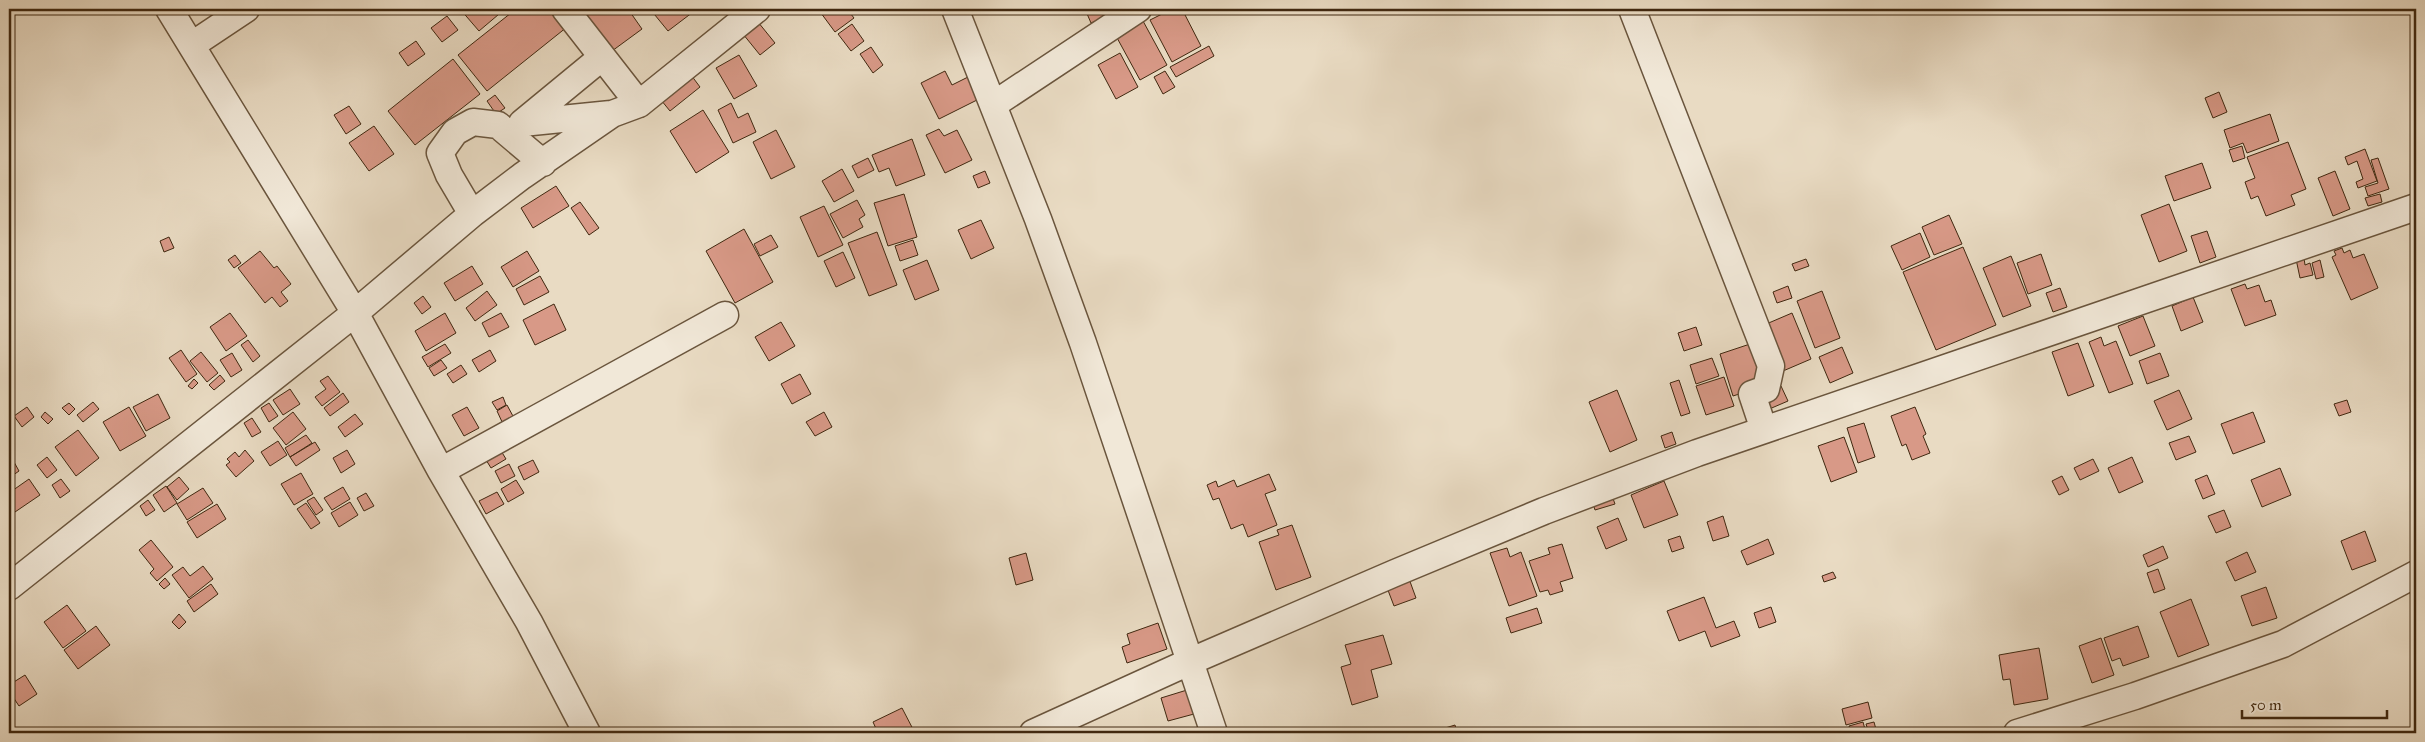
<svg xmlns="http://www.w3.org/2000/svg" width="2425" height="742" font-family="'IM FELL Great Primer',serif">
  <rect width="100%" height="100%" fill="#e9dbc3"/>
  <filter id="stains"><feTurbulence type="fractalNoise" baseFrequency=".004" numOctaves="4"/><feColorMatrix values="0 0 0 0 .2 0 0 0 0 .09 0 0 0 0 .02 0 0 0 .5 -.17"/></filter>
  <radialGradient id="worn" r=".72"><stop offset=".6" stop-color="#630" stop-opacity="0"/><stop offset="1" stop-color="#630" stop-opacity=".3"/></radialGradient>
  <path fill="#d89987" stroke="#402810" d="M460,9h45l-26,22z
    M516,9h36l15,18 -80,64 -29,-36z
    M588,9h40l14,20 -30,22 -29,-39z
    M650,9h47l-29,22z
    M818,9h29l7,9 -19,14z
    M902,9h14l-11,5z
    M1085,9h37l-31,14z
    M1172,9h10l19,37 -29,16 -22,-42z
    M447,16l11,14 -16,12 -11,-14z
    M1143,21l24,44 -27,15 -24,-44z
    M758,22l17,21 -15,12 -17,-21z
    M852,24l12,17 -13,10 -13,-17z
    M416,41l9,13 -17,12 -9,-13z
    M1209,46l5,10 -38,21 -6,-10z
    M871,47l12,18 -10,8 -13,-19z
    M1120,53l18,34 -22,12 -18,-34z
    M739,55l18,31 -23,13 -18,-31z
    M453,59l27,35 -65,51 -27,-34z
    M945,71l7,14 22,-11 11,22 -46,23 -18,-36z
    M1165,71l10,16 -12,7 -9,-17z
    M691,75l9,12 -30,24 -9,-11z
    M2219,92l8,20 -14,6 -8,-20z
    M495,95l10,13 -9,6 -9,-13z
    M731,103l7,15 10,-5 8,19 -23,11 -15,-33z
    M349,106l12,18 -15,10 -12,-19z
    M703,110l26,42 -33,21 -26,-42z
    M2270,114l9,27 -32,12 -4,-10 -13,5 -6,-18z
    M374,126l20,28 -25,17 -20,-28z
    M939,129l5,7 13,-6 15,30 -27,13 -19,-38z
    M776,130l19,37 -24,12 -18,-37z
    M912,139l13,36 -29,11 -7,-18 -10,4 -7,-17z
    M2288,142l18,47 -15,6 4,10 -29,11 -8,-20 -7,3 -6,-17 10,-4 -8,-21z
    M2242,146l3,12 -12,4 -4,-12z
    M2365,149l12,32 -19,7 -2,-6 7,-3 -6,-18 -9,4 -3,-8z
    M868,158l6,12 -16,8 -6,-12z
    M2378,158l11,31 -21,7 -3,-9 13,-4 -7,-23z
    M2202,163l9,25 -37,13 -9,-25z
    M842,169l12,22 -20,11 -12,-21z
    M985,171l5,12 -12,5 -5,-12z
    M2335,171l15,38 -17,7 -15,-38z
    M556,186l13,20 -36,22 -12,-20z
    M904,194l13,43 -29,9 -14,-43z
    M2380,194l2,8 -14,4 -3,-8z
    M857,200l8,15 -6,4 4,8 -20,11 -13,-24z
    M580,202l19,26 -10,7 -18,-27z
    M2169,204l18,47 -28,11 -18,-47z
    M824,206l19,39 -25,12 -18,-40z
    M1949,215l13,29 -28,11 -12,-28z
    M981,220l13,28 -23,11 -13,-29z
    M744,229l29,53 -38,21 -29,-52z
    M2207,231l9,26 -16,6 -9,-27z
    M877,232l20,53 -28,11 -21,-53z
    M1920,233l10,24 -28,13 -11,-24z
    M771,235l7,12 -18,9 -6,-12z
    M169,237l5,11 -10,4 -4,-11z
    M913,240l5,15 -18,6 -5,-15z
    M1963,247l33,78 -60,25 -33,-78z
    M2342,248l2,5 6,-3 3,8 11,-4 14,34 -27,12 -19,-43 4,-2 -2,-4z
    M260,251l14,17 3,-2 14,18 -10,8 7,9 -8,6 -8,-10 -7,6 -27,-35z
    M527,251l12,20 -26,16 -12,-20z
    M843,252l12,26 -19,9 -12,-26z
    M2041,254l11,31 -24,9 -11,-31z
    M235,255l6,8 -7,5 -6,-8z
    M2011,256l20,50 -28,11 -20,-49z
    M2304,258l1,7 5,-2 3,12 -13,3 -4,-19z
    M1806,259l3,7 -14,5 -3,-7z
    M927,260l12,30 -24,10 -12,-30z
    M2320,260l4,17 -8,2 -4,-16z
    M472,266l11,18 -28,17 -11,-18z
    M540,276l9,16 -25,13 -8,-16z
    M2245,284l2,5 12,-4 6,17 6,-2 5,15 -31,11 -14,-37z
    M1788,286l4,12 -15,5 -4,-11z
    M2060,288l7,19 -14,5 -7,-19z
    M487,291l10,14 -22,16 -9,-13z
    M1822,291l18,47 -25,10 -18,-47z
    M423,296l8,11 -9,7 -8,-11z
    M2193,297l10,25 -22,9 -9,-25z
    M554,304l12,26 -31,15 -12,-25z
    M230,313l17,23 -21,15 -16,-24z
    M445,313l11,20 -30,18 -11,-20z
    M501,313l8,14 -20,10 -7,-14z
    M1792,313l19,46 -28,12 -19,-46z
    M2143,316l12,30 -25,10 -12,-30z
    M781,322l14,24 -26,15 -14,-24z
    M1696,327l6,18 -18,6 -6,-18z
    M2101,337l3,9 12,-5 17,43 -24,9 -20,-51z
    M248,340l12,16 -7,6 -12,-17z
    M2078,343l16,43 -26,10 -16,-44z
    M445,344l6,9 -23,14 -6,-10z
    M1750,344l14,42 -31,10 -13,-42z
    M1842,347l11,26 -23,10 -11,-26z
    M181,350l16,24 -11,8 -17,-24z
    M490,350l6,11 -17,11 -7,-12z
    M201,352l17,21 -11,9 -17,-21z
    M232,353l10,17 -11,7 -11,-17z
    M2160,353l9,23 -22,8 -8,-23z
    M1712,358l7,18 -23,8 -6,-19z
    M441,360l6,8 -13,8 -5,-8z
    M461,365l6,9 -14,9 -6,-9z
    M800,374l11,20 -19,10 -11,-20z
    M220,375l5,6 -11,9 -5,-5z
    M328,376l12,16 -18,14 -7,-9 11,-8 -6,-8z
    M1724,377l10,29 -28,9 -10,-29z
    M194,379l4,4 -6,6 -4,-3z
    M1679,380l11,33 -9,3 -11,-33z
    M1781,386l7,15 -21,9 -7,-15z
    M290,389l10,15 -17,11 -10,-15z
    M1617,390l20,50 -27,12 -21,-50z
    M2179,390l13,29 -25,11 -13,-29z
    M343,393l6,9 -19,14 -6,-8z
    M158,394l12,24 -24,13 -13,-24z
    M503,397l3,8 -9,5 -5,-8z
    M2347,400l4,12 -12,4 -5,-12z
    M93,402l6,7 -16,13 -6,-7z
    M69,403l6,6 -6,6 -7,-7z
    M269,403l9,13 -9,6 -8,-14z
    M507,405l7,13 -11,6 -6,-13z
    M27,407l7,10 -12,10 -8,-11z
    M129,407l17,29 -26,15 -17,-29z
    M467,407l12,21 -15,8 -12,-21z
    M1915,407l11,27 -3,2 7,17 -18,7 -6,-16 -4,2 -11,-30z
    M45,412l8,7 -5,5 -7,-7z
    M293,412l13,17 -20,16 -13,-17z
    M824,412l8,15 -17,9 -9,-14z
    M2253,412l12,30 -32,12 -12,-30z
    M355,414l8,10 -18,13 -7,-10z
    M252,418l9,14 -9,5 -8,-14z
    M1864,423l11,34 -17,6 -11,-35z
    M78,430l21,28 -23,18 -21,-29z
    M1672,432l4,12 -11,4 -4,-12z
    M306,435l6,8 -22,14 -5,-9z
    M2189,436l7,16 -20,8 -7,-17z
    M1844,437l13,35 -26,10 -13,-36z
    M278,441l9,14 -17,11 -9,-14z
    M315,442l5,8 -24,16 -6,-9z
    M498,446l8,13 -15,9 -8,-13z
    M245,450l9,11 -18,16 -10,-12 4,-3 -3,-3 8,-7 4,5z
    M347,450l8,14 -14,9 -8,-15z
    M47,457l10,13 -10,8 -10,-13z
    M2132,457l11,25 -24,11 -11,-25z
    M2093,459l6,12 -19,9 -6,-12z
    M533,460l6,12 -15,8 -6,-13z
    M14,462l5,9 -10,7v-13z
    M509,464l6,12 -14,7 -6,-12z
    M2280,468l11,27 -29,12 -11,-27z
    M301,473l12,21 -19,11 -13,-21z
    M1269,474l7,16 -11,4 12,31 -29,12 -5,-13 -12,5 -12,-31 -6,2 -6,-15 9,-4 2,6 16,-7 3,7z
    M2207,475l8,19 -12,5 -8,-19z
    M2062,476l7,14 -10,5 -7,-14z
    M179,477l10,12 -12,11 -10,-13z
    M29,479l11,16 -25,17 -6,-10v-9z
    M61,479l9,12 -10,7 -8,-13z
    M516,480l8,13 -16,9 -7,-13z
    M1664,481l14,34 -34,13 -13,-33z
    M166,486l11,17 -13,9 -11,-17z
    M343,487l7,12 -18,11 -8,-12z
    M203,488l10,15 -26,17 -10,-16z
    M497,492l7,12 -18,10 -7,-13z
    M366,493l8,13 -10,5 -7,-13z
    M1611,493l4,11 -20,6 -3,-10z
    M314,497l9,13 -7,5 -9,-14z
    M148,500l7,10 -9,6 -6,-10z
    M350,502l8,13 -19,12 -8,-14z
    M306,503l14,20 -9,6 -14,-20z
    M217,504l9,15 -29,19 -10,-16z
    M2224,510l7,17 -15,6 -8,-17z
    M1723,516l6,20 -16,5 -6,-19z
    M1618,518l9,22 -21,9 -9,-22z
    M1292,525l19,52 -35,13 -17,-48 20,-7 -2,-5z
    M2365,531l11,30 -24,9 -11,-29z
    M1680,536l4,12 -12,4 -4,-12z
    M1768,539l6,15 -27,11 -6,-14z
    M151,540l22,27 -16,14 -7,-8 4,-4 -15,-19z
    M1562,544l11,34 -13,4 3,9 -13,4 -2,-5 -8,2 -11,-31 21,-7 -2,-6z
    M2163,546l5,12 -20,9 -5,-12z
    M1507,548l3,9 11,-5 16,44 -28,10 -19,-53z
    M2247,552l9,20 -21,9 -9,-19z
    M1026,553l7,27 -17,5 -7,-27z
    M203,566l10,13 -24,19 -17,-23 11,-8 7,9z
    M2158,569l7,20 -11,4 -7,-20z
    M1833,572l3,6 -12,4 -2,-6z
    M1408,576l8,22 -22,8 -8,-21z
    M165,578l5,6 -6,5 -5,-5z
    M211,584l7,10 -24,18 -7,-11z
    M2266,587l11,31 -25,8 -11,-30z
    M1704,597l12,31 18,-7 6,15 -29,11 -6,-16 -26,10 -12,-30z
    M2191,599l18,46 -31,12 -18,-45z
    M67,605l19,26 -23,17 -19,-26z
    M1771,607l5,15 -17,6 -5,-15z
    M1537,608l5,15 -31,10 -5,-15z
    M179,614l7,8 -7,7 -7,-7z
    M1158,623l9,26 -40,14 -5,-16 8,-3 -3,-10z
    M96,626l14,19 -32,24 -14,-19z
    M2138,626l11,31 -26,9 -3,-8 -8,3 -8,-23z
    M1383,635l9,29 -21,6 7,27 -26,8 -11,-38 10,-3 -6,-19z
    M2101,638l13,37 -22,8 -13,-37z
    M2039,648l9,51 -34,6 -4,-26 -7,1 -4,-25z
    M25,675l12,19 -18,12 -10,-15v-6z
    M1187,690l7,24 -26,7 -7,-23z
    M1868,702l4,16 -26,7 -4,-16z
    M902,708l13,25h-37l-5,-11z
    M1863,722l3,11h-15l-2,-7z
    M1874,722l3,11h-8l-3,-9z
    M1455,725l2,8h-28z
    M1183,728l2,5h-13l-1,-1z"/>
  <g fill="none" stroke-linecap="round" stroke-linejoin="round">
    <defs>
      <path id="minor" d="M169,9l186,304 86,158 88,151 58,111
        M565,9l74,95
        M955,9l83,210 45,124 131,390
        M1632,9l139,357 -5,23 -14,5 12,36
        M192,45l54,-36
        M601,58l-79,65 89,-9
        M993,105l145,-96
        M472,214l-23,-39 -9,-22 15,-21 18,-10 25,3 45,38
        M441,471l284,-156
        M9,587l346,-274 117,-99 50,-38 90,-62 27,-10 118,-95
        M1033,733l156,-71 206,-89 149,-62 153,-58 719,-246
        M2017,733l118,-37 148,-52 133,-70"/>
    </defs>
    <use href="#minor" stroke="#6a553d" stroke-width="29"/>
    <use href="#minor" stroke="#f1e8d8" stroke-width="26"/>
  </g>
  <rect width="2425" height="742" fill="none" stroke="#e9dbc3" stroke-width="30"/>
  <rect x="10" y="10" width="2405" height="722" fill="none" stroke="#402810" stroke-width="2.5"/>
  <rect x="15" y="15" width="2395" height="712" fill="none" stroke="#402810"/>
  <path d="M2242 710v8h145v-8" fill="none" stroke="#402810" stroke-width="2.5"/>
  <text x="2250" y="710" font-size="15" fill="#402810" stroke="#f1e8d8" stroke-width="4" paint-order="stroke">50 m</text>
  <rect width="100%" height="100%" filter="url(#stains)"/>
  <rect width="100%" height="100%" fill="url(#worn)"/>
</svg>
